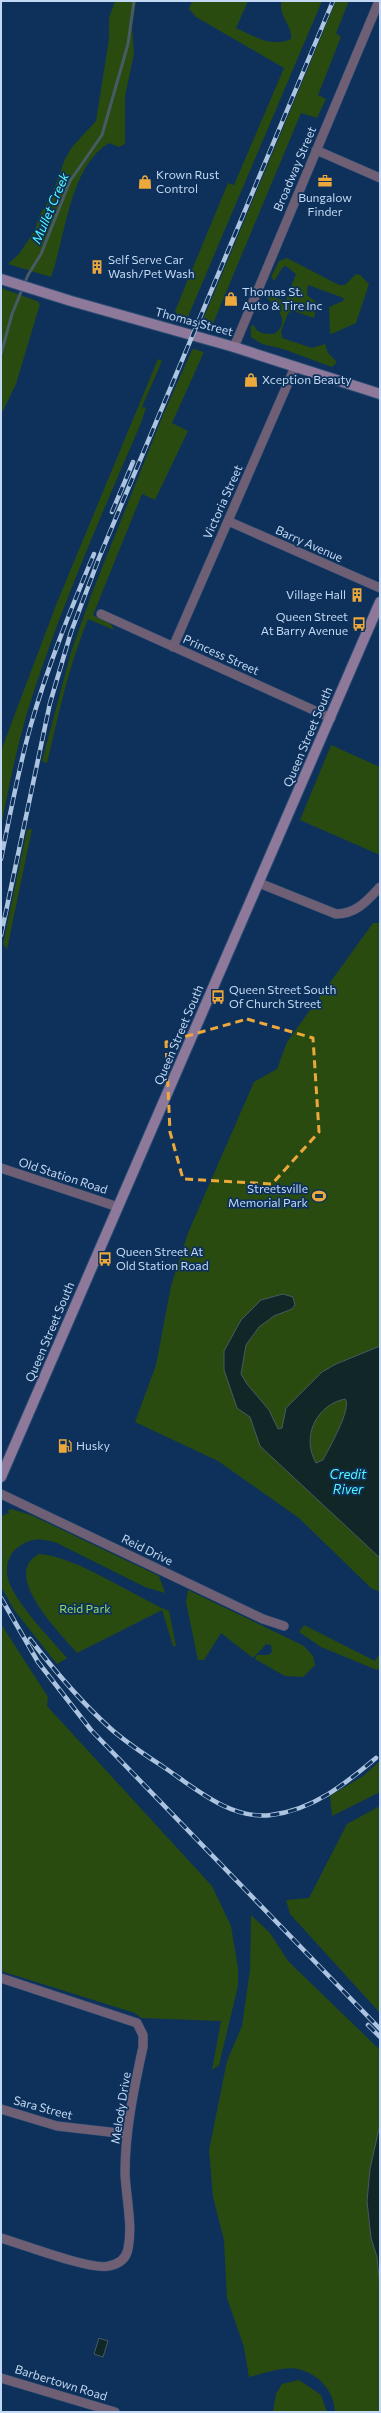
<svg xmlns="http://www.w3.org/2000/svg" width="381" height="2413" font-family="Commissioner,sans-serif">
  <rect width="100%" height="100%" fill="#0d315b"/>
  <path fill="#2a4b10" d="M115,1h21l-4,26 2,27 -9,42v48l-6,3 -10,-4c-40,24 -43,93 -58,134l-43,-13 11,-10 16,-24 4,-14 12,-19 14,-38 7,-12 24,-26 13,-82v-21z
    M192,1h56l-12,27c18,8 36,20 55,11 2,-13 -14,-25 -9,-38h40l-135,318 -8,-2 -4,-6 53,-128 6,2 50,-117 -88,-51 -7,-8z
    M336,1h13l-13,32 5,4 -23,58 8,4 -9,19 -16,-5 -89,213 -10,-4z
    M287,258l52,27h6l11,-11 4,1 9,9 -13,39 -22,10 -4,1 -1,-27 14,-6 1,-3 -3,-1 -33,-12 -1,10 10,8 -3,15 -20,-7 -6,2 -7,18 1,7 30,10 13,-4 3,9 9,9 -5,5 -49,-18 -21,-5 -11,-7v-11l3,-1c3,9 11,9 20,9 18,-13 2,-28 -9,-38l1,-3 17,8 3,-1 10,-26 -10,-8 -3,1 -9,14 -3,-4 8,-16z
    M1,288l36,13 3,3 -24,80 -15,31z
    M194,349l10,3 -32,71 16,8 -33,69 -13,-6 -49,121 18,9 3,6 -26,-11c-20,49 -29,94 -41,144l-5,-2 29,-109 21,-59 71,-178 29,-65z
    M158,359l4,2 -20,46 4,1 -5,15c-38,88 -77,177 -107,268 -15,44 -24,90 -33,136v-76l55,-146z
    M331,745l49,22v88l-80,-35z
    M32,829l-25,120 -4,-5 24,-114z
    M373,923h7v423l-44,18 -14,8 -36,36 -4,21 -4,1 -9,-20 -23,-26 -5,-10 4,-29 14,-18 15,-11 18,-7 -51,11 -4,88 13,9 10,29 120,112v34l-9,-4 -72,-70 -81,-57 -83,-39 21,-57 15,-79 17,-53 66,-151 23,-13 10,-27z
    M345,1399c8,8 -17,51 -22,61l-7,3c-14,-27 0,-58 29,-64z
    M11,1509l20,6 128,61 6,17 -20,-6 -88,-44c-15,-5 -27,-6 -40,5 -9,7 -12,20 -9,31 7,24 43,60 59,79l-10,6 -42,-53 -14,-24v-71l8,-3 -1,-3z
    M39,1554c37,2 94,42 130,57l7,35h-3l-11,-36 -85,43c-17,-20 -77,-79 -38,-99z
    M188,1590l116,56 9,10 2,9 -12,12 -18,-1 -30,-17 2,-4h11l4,-3 -1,-7 -5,-1 -13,14 -32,-25 -17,27h-6l-12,-58z
    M1,1624l47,73 -1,9 165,180 19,40 7,42v18l-19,79 -7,5 9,-49 -80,-3 -6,-5 -134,-42z
    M304,1625l71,36 5,-8v14l-3,3 -56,-23 -22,-15z
    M380,1761v31l-48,24 -2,-20 33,-20z
    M380,1806v207l-90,-99 -4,-14 23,-2 38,-74z
    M251,1915l19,18 18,28 92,89v74l-10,45 1,69 6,19 3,31v124h-45c-1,-21 -16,-38 -37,-43 -14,-3 -35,5 -49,8l-5,-30 -17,-49 -3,-58 -11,-43 -4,-47 18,-89 15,-35 8,-56z
    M299,2380l22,15 6,17h-54l3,-18 6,-10z"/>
  <path fill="#112626" stroke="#465b63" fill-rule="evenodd" d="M283,1294l10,3 2,8 -3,4 -18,7 -15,11 -13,18 -5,29 6,10 22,26 9,19 4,-1 4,-20 36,-36 14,-8 44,-18v212l-120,-112 -10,-29 -13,-9 -13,-38v-19l17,-31 20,-20zM345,1399c8,8 -17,51 -22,61l-7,3c-15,-26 0,-58 29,-64z
    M380,2124v164l-3,-31 -6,-19 -4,-37 3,-32z
    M99,2338l9,3 -5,16 -9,-3z"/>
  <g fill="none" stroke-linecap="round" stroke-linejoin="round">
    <path stroke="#465b63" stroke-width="3" d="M1,354l11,-40 16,-39 13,-21 29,-73 32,-46 26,-91 6,-43"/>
    <defs>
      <path id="street" d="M316,150l64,28
        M234,347l145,-346
        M228,521l152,67
        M101,614l230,104
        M173,647l122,-280
        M259,883l77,31c20,0 31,-13 44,-27
        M1,1168l117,39
        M1,1494l262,125 21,7
        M1,1978l136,45 6,12v12c-9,41 -18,84 -18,126 1,25 8,52 3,76 -2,10 -9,15 -19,17 -17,5 -87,-22 -108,-28
        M1,2109l56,17 70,8
        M1,2378l114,34"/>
      <path id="secondary" d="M1,279l70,22 163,46 146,47
        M1,1477l379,-875"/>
    </defs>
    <use href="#street" stroke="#2a4c73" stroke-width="10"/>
    <use href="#secondary" stroke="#2a4c73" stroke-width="12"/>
    <use href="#street" stroke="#6e5f75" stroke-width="9"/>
    <use href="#secondary" stroke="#8f799b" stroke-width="10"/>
    <defs>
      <path id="rail" d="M112,512l21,-50
        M1,859c9,-44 17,-88 29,-131 17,-60 40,-117 64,-174
        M1,935l49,-232 21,-71 28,-74 234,-557
        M1,1598l37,64 53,68 289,299
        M30,1639c24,31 51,63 81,90 17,15 36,27 54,39 31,21 66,52 106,47 42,-5 74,-31 105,-57
        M368,2025l12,12"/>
    </defs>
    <use href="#rail" stroke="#adc4e0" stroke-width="4.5"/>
    <use href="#rail" stroke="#0d315b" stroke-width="3" stroke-dasharray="9" stroke-linecap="butt"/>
  </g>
  <path fill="none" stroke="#eda83b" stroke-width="3" stroke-dasharray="8 5" stroke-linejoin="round" d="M247,1019l66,19 6,94 -47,52 -89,-5 -13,-47 -4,-90z"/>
  <defs>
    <symbol id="office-bare" viewBox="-9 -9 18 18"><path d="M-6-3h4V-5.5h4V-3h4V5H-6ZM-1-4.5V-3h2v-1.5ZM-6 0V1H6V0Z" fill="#eda83b" stroke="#0d315b" stroke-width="2.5" paint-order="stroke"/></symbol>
    <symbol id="shop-bare" viewBox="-9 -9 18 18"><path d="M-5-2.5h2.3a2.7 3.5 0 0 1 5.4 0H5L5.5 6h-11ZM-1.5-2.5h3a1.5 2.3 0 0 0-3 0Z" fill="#eda83b" stroke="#0d315b" stroke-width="2.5" paint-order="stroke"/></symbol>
    <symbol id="building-bare" viewBox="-9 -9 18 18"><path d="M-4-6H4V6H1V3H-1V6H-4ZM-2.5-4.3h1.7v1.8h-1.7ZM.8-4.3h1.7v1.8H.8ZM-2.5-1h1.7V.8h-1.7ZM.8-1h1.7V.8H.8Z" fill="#eda83b" stroke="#0d315b" stroke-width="2.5" paint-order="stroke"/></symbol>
    <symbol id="bus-bare" viewBox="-9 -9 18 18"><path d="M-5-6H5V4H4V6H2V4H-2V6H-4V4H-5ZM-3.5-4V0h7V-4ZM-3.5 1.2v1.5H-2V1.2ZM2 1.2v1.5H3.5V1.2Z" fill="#eda83b" stroke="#0d315b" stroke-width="2.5" paint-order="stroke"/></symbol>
    <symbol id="stadium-bare" viewBox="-9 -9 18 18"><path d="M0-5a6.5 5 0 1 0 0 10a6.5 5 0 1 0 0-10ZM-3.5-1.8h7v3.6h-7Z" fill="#eda83b" stroke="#0d315b" stroke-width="2.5" paint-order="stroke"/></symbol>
    <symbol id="fuel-bare" viewBox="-9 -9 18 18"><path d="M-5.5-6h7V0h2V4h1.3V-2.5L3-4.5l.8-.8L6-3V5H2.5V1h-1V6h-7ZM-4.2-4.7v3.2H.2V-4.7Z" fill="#eda83b" stroke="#0d315b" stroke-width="2.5" paint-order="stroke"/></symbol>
  </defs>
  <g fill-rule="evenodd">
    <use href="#office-bare" x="315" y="171" width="20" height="20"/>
    <use href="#shop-bare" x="135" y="172" width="20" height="20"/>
    <use href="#building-bare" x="87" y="257" width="20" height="20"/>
    <use href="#shop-bare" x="221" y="289" width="20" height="20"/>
    <use href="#shop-bare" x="241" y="370" width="20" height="20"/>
    <use href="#building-bare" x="347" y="585" width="20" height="20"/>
    <use href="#bus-bare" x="349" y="614" width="20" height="20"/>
    <use href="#bus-bare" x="208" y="987" width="20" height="20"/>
    <use href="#stadium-bare" x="309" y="1186" width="20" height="20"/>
    <use href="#bus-bare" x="95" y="1249" width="20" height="20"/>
    <use href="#fuel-bare" x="55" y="1436" width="20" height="20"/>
  </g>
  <g text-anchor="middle" stroke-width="3.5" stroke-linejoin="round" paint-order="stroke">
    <g font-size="12" fill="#c3d8f2" stroke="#0d315b">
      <text transform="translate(295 169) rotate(-67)" y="4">Broadway Street</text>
      <text transform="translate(194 322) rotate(15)" y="4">Thomas Street</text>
      <text transform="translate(223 502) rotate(-66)" y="4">Victoria Street</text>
      <text transform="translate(309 544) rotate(24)" y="4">Barry Avenue</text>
      <text transform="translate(221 655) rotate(24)" y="4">Princess Street</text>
      <text transform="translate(308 737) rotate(-67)" y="4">Queen Street South</text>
      <text transform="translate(179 1035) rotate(-67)" y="4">Queen Street South</text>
      <text transform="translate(63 1176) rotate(18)" y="4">Old Station Road</text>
      <text transform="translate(50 1332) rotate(-67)" y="4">Queen Street South</text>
      <text transform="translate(147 1550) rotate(26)" y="4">Reid Drive</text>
      <text transform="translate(43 2108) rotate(15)" y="4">Sara Street</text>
      <text transform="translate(121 2108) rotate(-81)" y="4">Melody Drive</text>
      <text transform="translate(61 2383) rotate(17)" y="4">Barbertown Road</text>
    </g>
    <g font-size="12" fill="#c3d8f2" stroke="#0d315b" text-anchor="start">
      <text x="156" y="179">Krown Rust<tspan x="156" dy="14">Control</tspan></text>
      <text x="325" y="202" text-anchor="middle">Bungalow<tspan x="325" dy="14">Finder</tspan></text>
      <text x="108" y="264">Self Serve Car<tspan x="108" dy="14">Wash/Pet Wash</tspan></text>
      <text x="242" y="296">Thomas St.<tspan x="242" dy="14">Auto &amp; Tire Inc</tspan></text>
      <text x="262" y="384">Xception Beauty</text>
      <text x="346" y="599" text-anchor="end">Village Hall</text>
      <text x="348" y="621" text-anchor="end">Queen Street<tspan x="348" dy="14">At Barry Avenue</tspan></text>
      <text x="229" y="994">Queen Street South<tspan x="229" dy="14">Of Church Street</tspan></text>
      <text x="308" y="1193" text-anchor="end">Streetsville<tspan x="308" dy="14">Memorial Park</tspan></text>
      <text x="116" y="1256">Queen Street At<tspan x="116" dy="14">Old Station Road</tspan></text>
      <text x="76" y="1450">Husky</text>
    </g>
    <g font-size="12" fill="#95dc66" stroke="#0d315b">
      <text x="85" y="1613">Reid Park</text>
    </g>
    <g font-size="13" font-style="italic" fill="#52f9f8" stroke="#0d315b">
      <text transform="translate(50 208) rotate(-67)" y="5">Mullet Creek</text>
      <text x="348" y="1479">Credit<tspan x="348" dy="15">River</tspan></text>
    </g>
  </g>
  <rect width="381" height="2413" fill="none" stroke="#c3d8f2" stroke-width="4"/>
</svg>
